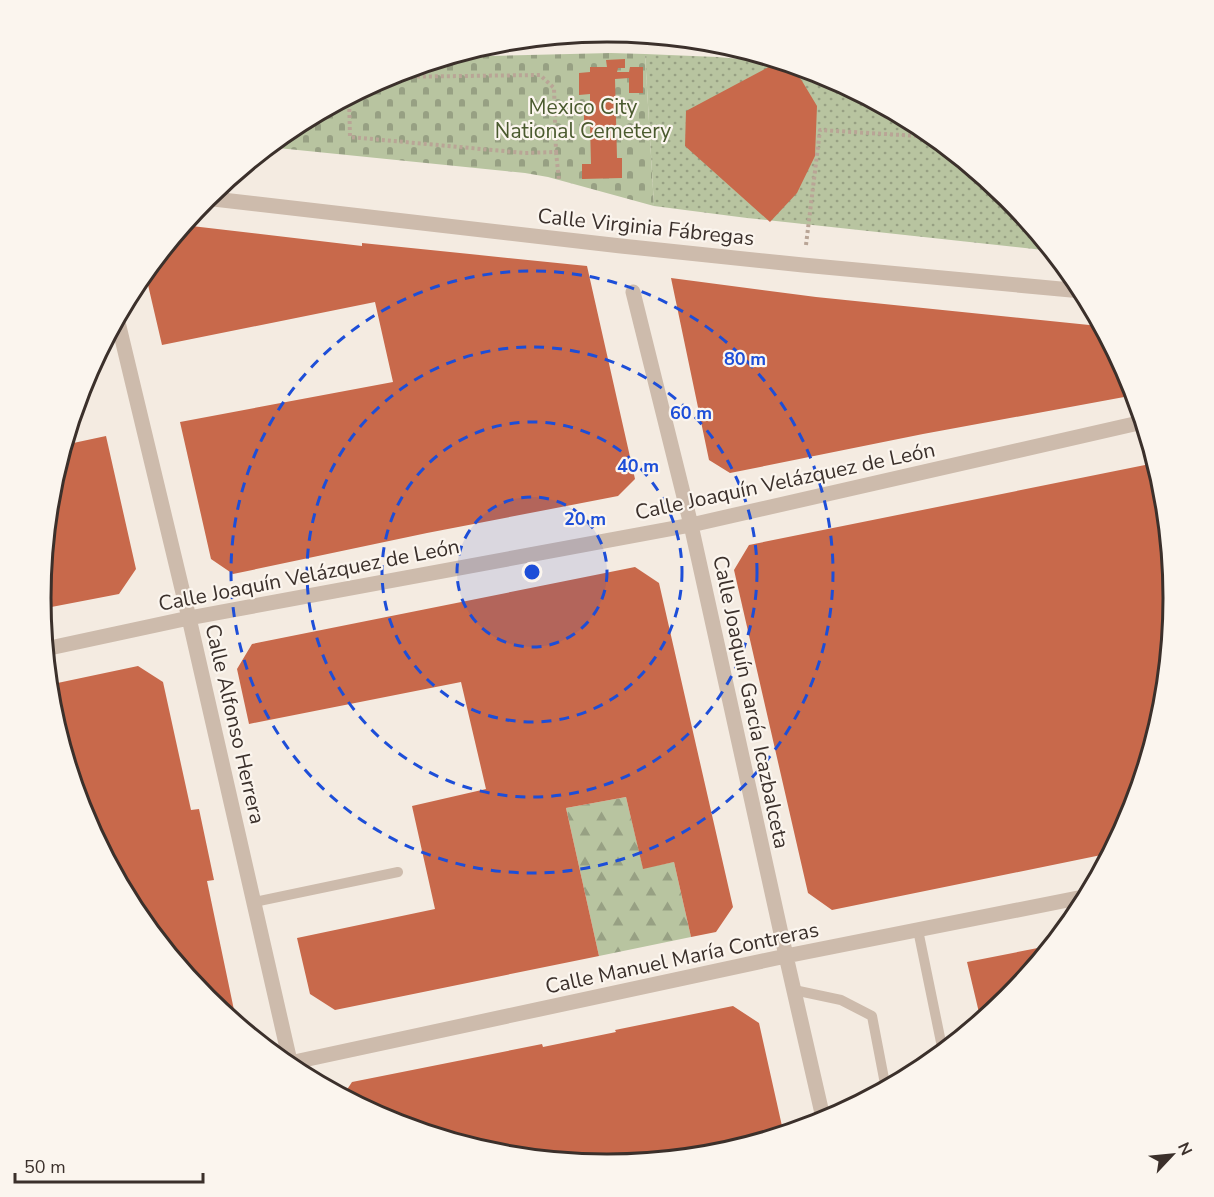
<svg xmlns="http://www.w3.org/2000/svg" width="1214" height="1197" font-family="'Nunito Sans',sans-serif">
  <defs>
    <pattern id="forest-firs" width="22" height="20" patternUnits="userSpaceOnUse" patternTransform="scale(1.5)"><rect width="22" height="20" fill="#b8c4a0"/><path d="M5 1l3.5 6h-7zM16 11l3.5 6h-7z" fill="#97a083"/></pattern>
    <pattern id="cemetery-stones" width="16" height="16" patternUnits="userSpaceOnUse" patternTransform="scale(1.5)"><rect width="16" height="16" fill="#b8c4a0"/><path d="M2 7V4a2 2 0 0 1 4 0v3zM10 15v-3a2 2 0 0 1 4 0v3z" fill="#97a083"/></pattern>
    <pattern id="park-dots" width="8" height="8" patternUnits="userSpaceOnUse" patternTransform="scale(1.5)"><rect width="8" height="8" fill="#b8c4a0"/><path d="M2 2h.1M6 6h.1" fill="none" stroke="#97a083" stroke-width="1.8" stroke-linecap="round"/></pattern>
  </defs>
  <rect width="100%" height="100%" fill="#f4ebe1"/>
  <path fill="url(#forest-firs)" d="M626,797l17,71 31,-6 17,75 -92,19 -33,-148z"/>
  <path fill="url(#cemetery-stones)" d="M611,53l34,1 9,152 -106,-29 -23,-4 -257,-26 24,-20 98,-52 60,-18z"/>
  <path fill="url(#park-dots)" d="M645,54l72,3 69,6 38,12 98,52 86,71 44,53 -305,-33 -93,-12z"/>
  <path fill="#c8694b" d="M625,59v9h-7l-1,4h12l1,-5h13v26h-14v-15l-14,1 2,79h5v20l-40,1v-15h9l-1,-41h-6v-12h6v-17l-11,1v-22l11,-1v-5h17l-1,-7z
    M780,61l8,3 14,17 15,25 -2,50 -18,37 -27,29 -85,-76 1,-35z
    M183,225l179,21v-3l225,23 48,213 -17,17 -191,37 -194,41 -22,-15 -31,-137 213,-40 -18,-80 -213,43 -17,-73z
    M671,278l145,19 283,29 5,4 27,52 4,13 -212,39 -193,39 -21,-13z
    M106,436l30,133 -17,25 -78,15 -1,-11 11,-110 13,-43z
    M1150,464l19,81 5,54 -11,110 -32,107 -20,37 -279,57 -24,-17 -74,-323 15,-25z
    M635,567l24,16 74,324 -17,25 -25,5 -17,-75 -31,7 -17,-72 -60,11 33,148 -264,54 -25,-16 -13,-56 138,-29 -23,-103 74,-17 -25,-107 -212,42 -12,-55 15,-25z
    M138,666l25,16 28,128 8,-1 15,71 -7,1 27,129 -6,8 -22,-19 -71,-86 -52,-98 -32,-106 -3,-24z
    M1053,945l-45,55 -27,21 -14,-59z
    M733,1006l26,17 25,112 -67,20 -110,10 -111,-10 -106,-33 -48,-25 10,-15 190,-38 1,3 73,-15 -1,-2z"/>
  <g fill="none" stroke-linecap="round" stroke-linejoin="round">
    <path stroke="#b9a596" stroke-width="4" stroke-dasharray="3 3" stroke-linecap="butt" d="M349,97l1,40 175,16 31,-1 -2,-64 -14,-13 -154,2
      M556,152l3,28
      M806,245l14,-115 114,7"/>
    <path stroke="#cdbbac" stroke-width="10" d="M254,902l144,-30
      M918,930l25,122
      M794,990l47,10 31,16 14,73
      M823,1115l24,-5"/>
    <path stroke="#cdbbac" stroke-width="15" d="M205,198l416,48 182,19 279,26
      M633,292l58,233 95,431 38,166
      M117,318l72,300 103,452
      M45,649l144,-31 502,-93 452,-103
      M285,1064l501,-108 302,-60"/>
  </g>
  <circle cx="532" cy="572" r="75" fill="#1d4ed8" fill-opacity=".12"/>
  <g fill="none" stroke="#1d4ed8" stroke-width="3" stroke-dasharray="10 8">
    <circle cx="532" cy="572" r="75"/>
    <circle cx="532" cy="572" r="150"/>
    <circle cx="532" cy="572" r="225"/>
    <circle cx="532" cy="572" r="301"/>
  </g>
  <g text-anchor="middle" stroke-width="4.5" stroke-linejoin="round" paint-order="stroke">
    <g font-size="21" fill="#4a5a2e" stroke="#fbf5ee">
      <text x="583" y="114">Mexico City<tspan x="583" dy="24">National Cemetery</tspan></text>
    </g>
    <g font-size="21" fill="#3b302b" stroke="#fbf5ee">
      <text transform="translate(646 227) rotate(6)" y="7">Calle Virginia Fábregas</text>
      <text transform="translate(785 481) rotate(-12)" y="7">Calle Joaquín Velázquez de León</text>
      <text transform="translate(309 575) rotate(-11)" y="7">Calle Joaquín Velázquez de León</text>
      <text transform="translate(751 702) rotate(78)" y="7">Calle Joaquín García Icazbalceta</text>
      <text transform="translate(235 724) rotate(77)" y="7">Calle Alfonso Herrera</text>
      <text transform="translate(682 958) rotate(-12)" y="7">Calle Manuel María Contreras</text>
    </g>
  </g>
  <path d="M0 0H1214V1197H0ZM51 598a556 556 0 1 1 1112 0a556 556 0 1 1-1112 0Z" fill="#fbf5ee" fill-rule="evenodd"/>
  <path fill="none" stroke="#3b302b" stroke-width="3" d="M51 598a556 556 0 1 1 1112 0a556 556 0 1 1-1112 0Z"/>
  <circle cx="532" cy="572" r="9" fill="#1d4ed8" stroke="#fbf5ee" stroke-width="3"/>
  <g font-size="18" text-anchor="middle" font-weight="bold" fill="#1d4ed8" stroke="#fbf5ee" stroke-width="4.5" stroke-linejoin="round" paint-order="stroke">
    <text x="745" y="365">80 m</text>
    <text x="691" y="419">60 m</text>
    <text x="638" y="472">40 m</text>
    <text x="585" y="525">20 m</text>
  </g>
  <g transform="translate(1172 1155) rotate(64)" stroke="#fbf5ee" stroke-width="4.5" paint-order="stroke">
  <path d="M0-4.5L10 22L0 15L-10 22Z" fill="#3b302b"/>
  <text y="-9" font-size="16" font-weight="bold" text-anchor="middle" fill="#3b302b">N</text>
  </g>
  <path d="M15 1173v9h188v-9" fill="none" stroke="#3b302b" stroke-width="3"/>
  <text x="24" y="1173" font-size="18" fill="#3b302b" stroke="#fbf5ee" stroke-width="4.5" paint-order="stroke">50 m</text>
</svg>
